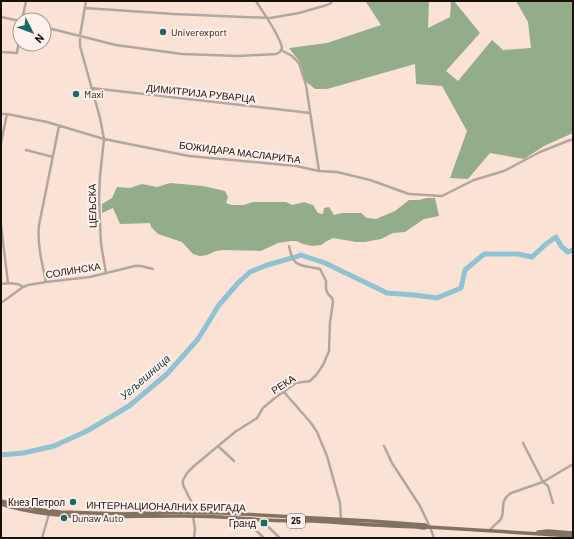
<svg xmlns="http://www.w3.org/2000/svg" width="574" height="539" font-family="Barlow,sans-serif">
  <rect width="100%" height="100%" fill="#fbe2d5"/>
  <path fill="#92ad88" d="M357,1h72l-1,27 22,-11 1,-16h3l26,32 -34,38 12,10 34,-41 11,10 28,-2 -3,-26 -12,-21h57v132l-29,13 -20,13 -34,-6 -22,26 -18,-1 17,-47 -25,-45 -26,-2 -1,-20 -88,25h-12l-11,-9 -4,-18 -11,-14 38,-5 54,-18 -15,-23z
    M170,183l33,3 22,5 3,6 -2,6 6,2h12l9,-3h33l6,3 12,-3 9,3 5,8 5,1 1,-6 5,-1 5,8 8,-2h19l6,5 9,1 19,-8 14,-11h10l8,-2h8l4,18 -15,3 -19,13 -12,1 -12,6 -16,3h-9l-23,-4 -6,3 -6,4 -9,1 -9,-2 -7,-3h-5l-13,2 -17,8 -38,-1 -7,1 -9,4 -7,1 -7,-2 -11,-12 -24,-8 -7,-7 -1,-4 -30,1 -7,-16 -11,5v-9l10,-6 5,-11 13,1 12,-4 15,3z"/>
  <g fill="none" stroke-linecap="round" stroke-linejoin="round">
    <path stroke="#8dc3d3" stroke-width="5" d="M293,258l8,-3 24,8 62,30 27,2 23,3 24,-10 4,-18 19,-16h34l14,3 14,-13 10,-7 5,9 7,6 5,-2
      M1,455l22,-2 31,-7 33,-15 42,-25 38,-32 31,-35 21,-34 19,-22 12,-11 17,-7 25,-7"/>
    <path stroke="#b2a79e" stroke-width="2.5" d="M86,1l-6,35v10l20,72 4,21 -4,37 -1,23 2,45 5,29
      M85,8l89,6 96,4 29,-5 28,-8 4,-2 1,-2
      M1,17l19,4
      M22,20l4,-19
      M44,27l72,18 66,9 56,2 38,-2 4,-2 2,-4c-2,-13 -19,-35 -26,-47
      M281,50l11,6 7,7 7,22 13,86
      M1,52l16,1 3,-19
      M91,88l219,25
      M1,114h6l40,8 57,17 85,17 107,10 23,5 18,1 33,8 39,14 33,2 32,-16 30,-9 36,-19 30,-12h3
      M1,143l6,-29
      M26,150l27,7
      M1,225l7,58
      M46,282c-4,-19 -9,-38 -7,-57l20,-99
      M1,284c7,-1 16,-2 22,3
      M1,303l22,-16 5,-2 18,-3 44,-5 45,-11h6l12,3
      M284,392l27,31 6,9 10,24 13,47 1,16
      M523,443l20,39 5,4 5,17
      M218,446l16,15
      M384,446l8,17 28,43 10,21 4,11
      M193,512v-7l-10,-20v-5l4,-7 7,-7 41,-34 22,-14 6,-10 13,-11 20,-14 14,-2 7,-7 6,-9 6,-14 1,-29 3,-20 -1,-4 -4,-4 -2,-5v-8l-6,-12c-9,-3 -22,-1 -27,-10 -2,-4 -3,-8 -4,-13
      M193,516l2,13 -1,9
      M244,519l20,19
      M261,520l19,18
      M490,531c2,-6 8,-7 11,-12 5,-10 -3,-17 10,-26l32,-11 30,-18
      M42,538l7,-24"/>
    <path stroke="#847160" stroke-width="3.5" d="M1,501l41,9 19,2 63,2 48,-2 50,1 149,8 54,4 3,2
      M1,504c58,19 123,11 183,12 27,0 55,2 82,4 16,1 32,1 48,1 34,2 68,5 103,6l7,1 4,-1 145,9
      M538,532l10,-1 25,2"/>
  </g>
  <g fill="#1c6969" stroke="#fff2ec" stroke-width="1.5">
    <circle cx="163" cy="32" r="4"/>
    <circle cx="76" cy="94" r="4"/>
    <circle cx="73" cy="502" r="4"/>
    <circle cx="64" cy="518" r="4"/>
    <rect x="260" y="519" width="8" height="8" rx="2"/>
  </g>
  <g text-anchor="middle" stroke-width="4" stroke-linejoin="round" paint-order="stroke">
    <rect fill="#fff2ec" stroke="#5f544e" stroke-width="1" x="287" y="514" width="18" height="14" rx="3"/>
    <g font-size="9" font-weight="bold" fill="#1a100a">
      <text x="296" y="524">25</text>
    </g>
    <g font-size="10" fill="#1a100a" stroke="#fff2ec" text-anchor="start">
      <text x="171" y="36">Univerexport</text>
      <text x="84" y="98">Maxi</text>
      <text x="65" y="506" text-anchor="end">Кнез Петрол</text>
      <text x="72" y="522">Dunaw Auto</text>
      <text x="256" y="527" text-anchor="end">Гранд</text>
    </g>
    <g font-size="10" fill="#1a100a" stroke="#fff2ec">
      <text transform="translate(201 93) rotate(6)" y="4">ДИМИТРИЈА РУВАРЦА</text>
      <text transform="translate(240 152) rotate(7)" y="4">БОЖИДАРА МАСЛАРИЋА</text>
      <text transform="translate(92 206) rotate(-91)" y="4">ЦЕЉСКА</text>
      <text transform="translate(73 270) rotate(-9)" y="4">СОЛИНСКА</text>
      <text transform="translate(283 384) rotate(-33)" y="4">РЕКА</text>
      <text transform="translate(166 506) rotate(1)" y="4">ИНТЕРНАЦИОНАЛНИХ БРИГАДА</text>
    </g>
    <g font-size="11" font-style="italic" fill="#083a47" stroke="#fff2ec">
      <text transform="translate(145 377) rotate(-41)" y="4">Угљешница</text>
    </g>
  </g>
  <rect width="574" height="539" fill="none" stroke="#1a100a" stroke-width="4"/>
  <g transform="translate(32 32) rotate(132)"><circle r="19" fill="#fff2ec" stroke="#a39892"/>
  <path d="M0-3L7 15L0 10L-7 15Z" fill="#1c6969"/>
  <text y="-6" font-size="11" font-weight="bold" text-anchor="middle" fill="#1a100a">N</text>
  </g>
</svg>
